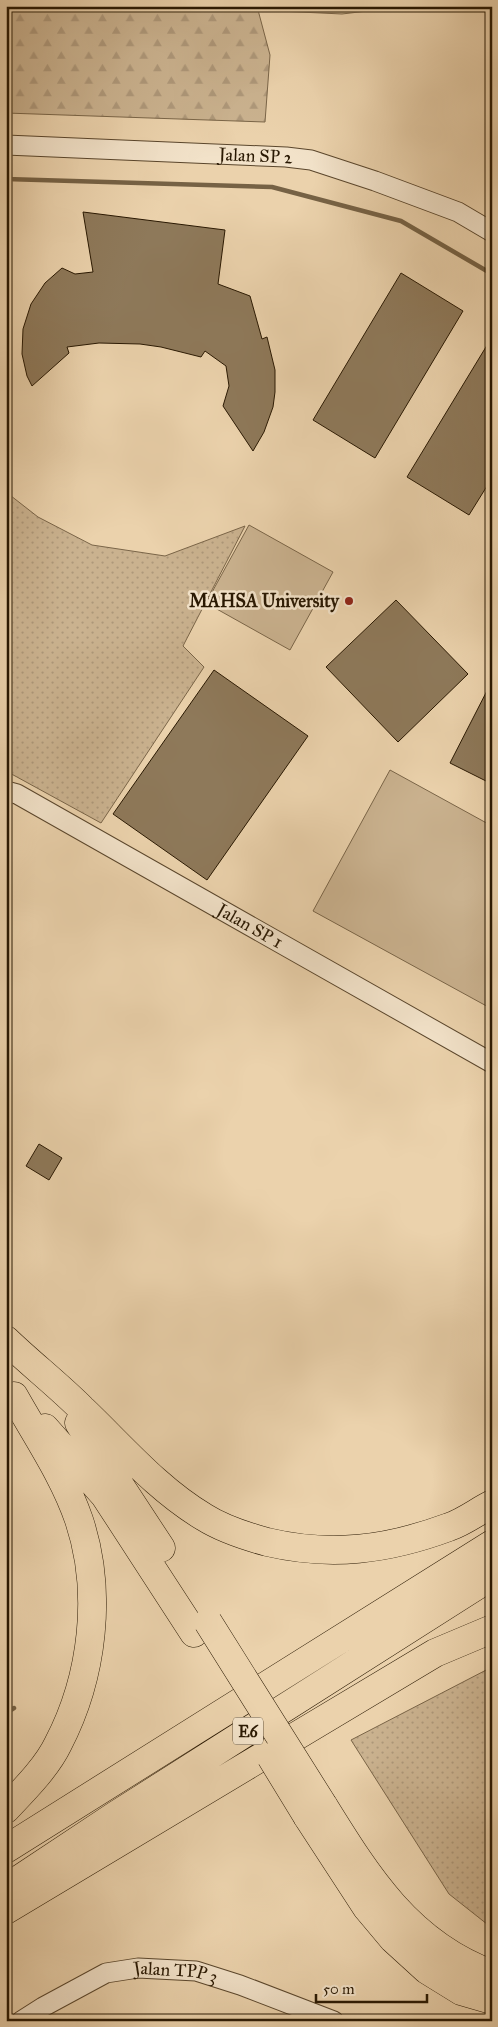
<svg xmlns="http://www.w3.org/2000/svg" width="498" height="2027" font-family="'IM FELL Great Primer',serif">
  <defs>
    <pattern id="green-dots" width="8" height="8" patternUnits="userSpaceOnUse" patternTransform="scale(1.25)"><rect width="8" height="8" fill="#cab28f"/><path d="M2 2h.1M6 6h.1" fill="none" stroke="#ae987a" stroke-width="1.8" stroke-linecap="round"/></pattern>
    <pattern id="forest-firs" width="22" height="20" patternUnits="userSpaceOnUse" patternTransform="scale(1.25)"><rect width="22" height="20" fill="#cab28f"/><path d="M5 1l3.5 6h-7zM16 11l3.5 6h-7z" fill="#ae987a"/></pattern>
  </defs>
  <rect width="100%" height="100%" fill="#ebd2ac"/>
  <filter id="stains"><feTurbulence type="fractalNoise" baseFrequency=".004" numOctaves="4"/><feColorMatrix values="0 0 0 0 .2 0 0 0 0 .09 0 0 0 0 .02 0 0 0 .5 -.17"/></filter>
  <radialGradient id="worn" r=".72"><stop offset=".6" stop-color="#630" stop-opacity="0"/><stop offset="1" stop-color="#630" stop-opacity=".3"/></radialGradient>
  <path fill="url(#green-dots)" stroke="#7a6548" d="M6,492l32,25 54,28 73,11 80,-30 -62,120 21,21 -103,156 -95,-52z
    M492,1667v261l-43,-34 -98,-154z"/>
  <path fill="url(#forest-firs)" stroke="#7a6548" d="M6,6h403l-67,8 -84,-4 12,45 -5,67 -259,-9z"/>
  <path fill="#cab28f" stroke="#7a6548" d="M249,525l84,47 -43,78 -84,-47z
    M390,770l102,56v183l-179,-98z"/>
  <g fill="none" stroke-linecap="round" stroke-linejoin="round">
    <path stroke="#766245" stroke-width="4.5" d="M6,179l266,8 129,34 91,53
      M6,1713l8,-5"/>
  </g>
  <path fill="#8e795a" stroke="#291802" d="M83,212l142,18 -7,54 32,12 12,43 5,-2 8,33v22l-2,15 -9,25 -11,19 -30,-45 6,-20 -3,-20 -21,-15 -4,6 -40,-10 -21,-3 -41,-1 -32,4 2,6 -37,33 -5,-10 -5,-22 1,-25 8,-25 14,-21 17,-15 13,6 18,-2z
    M401,273l62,38 -88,147 -62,-38z
    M492,337v141l-23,37 -62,-38z
    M396,600l72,74 -70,68 -72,-75z
    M214,670l94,66 -101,144 -94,-66z
    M492,681v103l-42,-21z
    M39,1144l23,14 -13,22 -23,-14z"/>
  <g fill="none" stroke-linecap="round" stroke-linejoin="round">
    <defs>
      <g id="minor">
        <path id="s1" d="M6,145l280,12 25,3 64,21 83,31 34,20"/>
        <path id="s2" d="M6,791l11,3 475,269"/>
        <path id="s3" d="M21,2021l22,-14 63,-34 32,-5 58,3 44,14 94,36"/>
      </g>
      <path id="highway" d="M6,1340c25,24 52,45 76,69 39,37 75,80 122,108 19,12 41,19 63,25 64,15 120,8 182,-15 15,-5 29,-16 43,-23
        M79,1423l82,125
        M45,1428l60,68 89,137
        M323,1805c44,71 86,139 169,169
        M6,1809c18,-19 41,-42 52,-65 35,-67 45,-152 21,-224 -15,-44 -42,-83 -65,-124
        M307,1816l60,92 26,31 34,31 34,21 31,9
        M6,1849l486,-305
        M6,1888l110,-73 376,-239
        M6,1910l429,-257 57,-24"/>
    </defs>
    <use href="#minor" stroke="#5a462c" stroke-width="21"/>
    <use href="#highway" stroke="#291802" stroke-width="29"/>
    <use href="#minor" stroke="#f2e2c9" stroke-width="19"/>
    <use href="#highway" stroke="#ebd2ac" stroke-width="28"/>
    <defs>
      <path id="highway-bridge" d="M208,1622l115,183
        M271,1757l36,59"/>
    </defs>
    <use href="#highway-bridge" stroke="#291802" stroke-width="29" stroke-linecap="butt"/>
    <use href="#highway-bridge" stroke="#ebd2ac" stroke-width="28"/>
  </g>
  <circle fill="#8f2418" stroke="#f2e2c9" stroke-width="2" cx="349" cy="601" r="5"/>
  <g text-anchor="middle" stroke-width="5" stroke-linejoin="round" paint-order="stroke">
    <rect fill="#f2e2c9" stroke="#65553e" stroke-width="1" x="233" y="1717.5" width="30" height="27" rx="4"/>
    <g font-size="16" font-weight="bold" fill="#291802">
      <text x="248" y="1737">E6</text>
    </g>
    <g font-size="18" fill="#291802" stroke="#f2e2c9">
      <text dy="6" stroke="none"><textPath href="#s1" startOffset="250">Jalan SP 2</textPath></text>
      <text dy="6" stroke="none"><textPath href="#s2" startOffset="279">Jalan SP 1</textPath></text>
      <text dy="6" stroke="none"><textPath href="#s3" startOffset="168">Jalan TPP 3</textPath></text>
    </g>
    <g font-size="18" font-weight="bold" fill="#291802" stroke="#f2e2c9" text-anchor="end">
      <text x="339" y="607">MAHSA University</text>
    </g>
  </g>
  <rect width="498" height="2027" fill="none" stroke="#ebd2ac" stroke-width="25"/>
  <rect x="8" y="8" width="483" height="2012" fill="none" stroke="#291802" stroke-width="2.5"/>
  <rect x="12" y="12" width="473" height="2002" fill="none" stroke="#291802"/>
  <path d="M316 1994v8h111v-8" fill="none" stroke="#291802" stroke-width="2.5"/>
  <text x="323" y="1994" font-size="15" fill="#291802" stroke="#f2e2c9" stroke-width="4" paint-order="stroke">50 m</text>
  <rect width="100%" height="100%" filter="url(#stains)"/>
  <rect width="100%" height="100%" fill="url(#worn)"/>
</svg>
